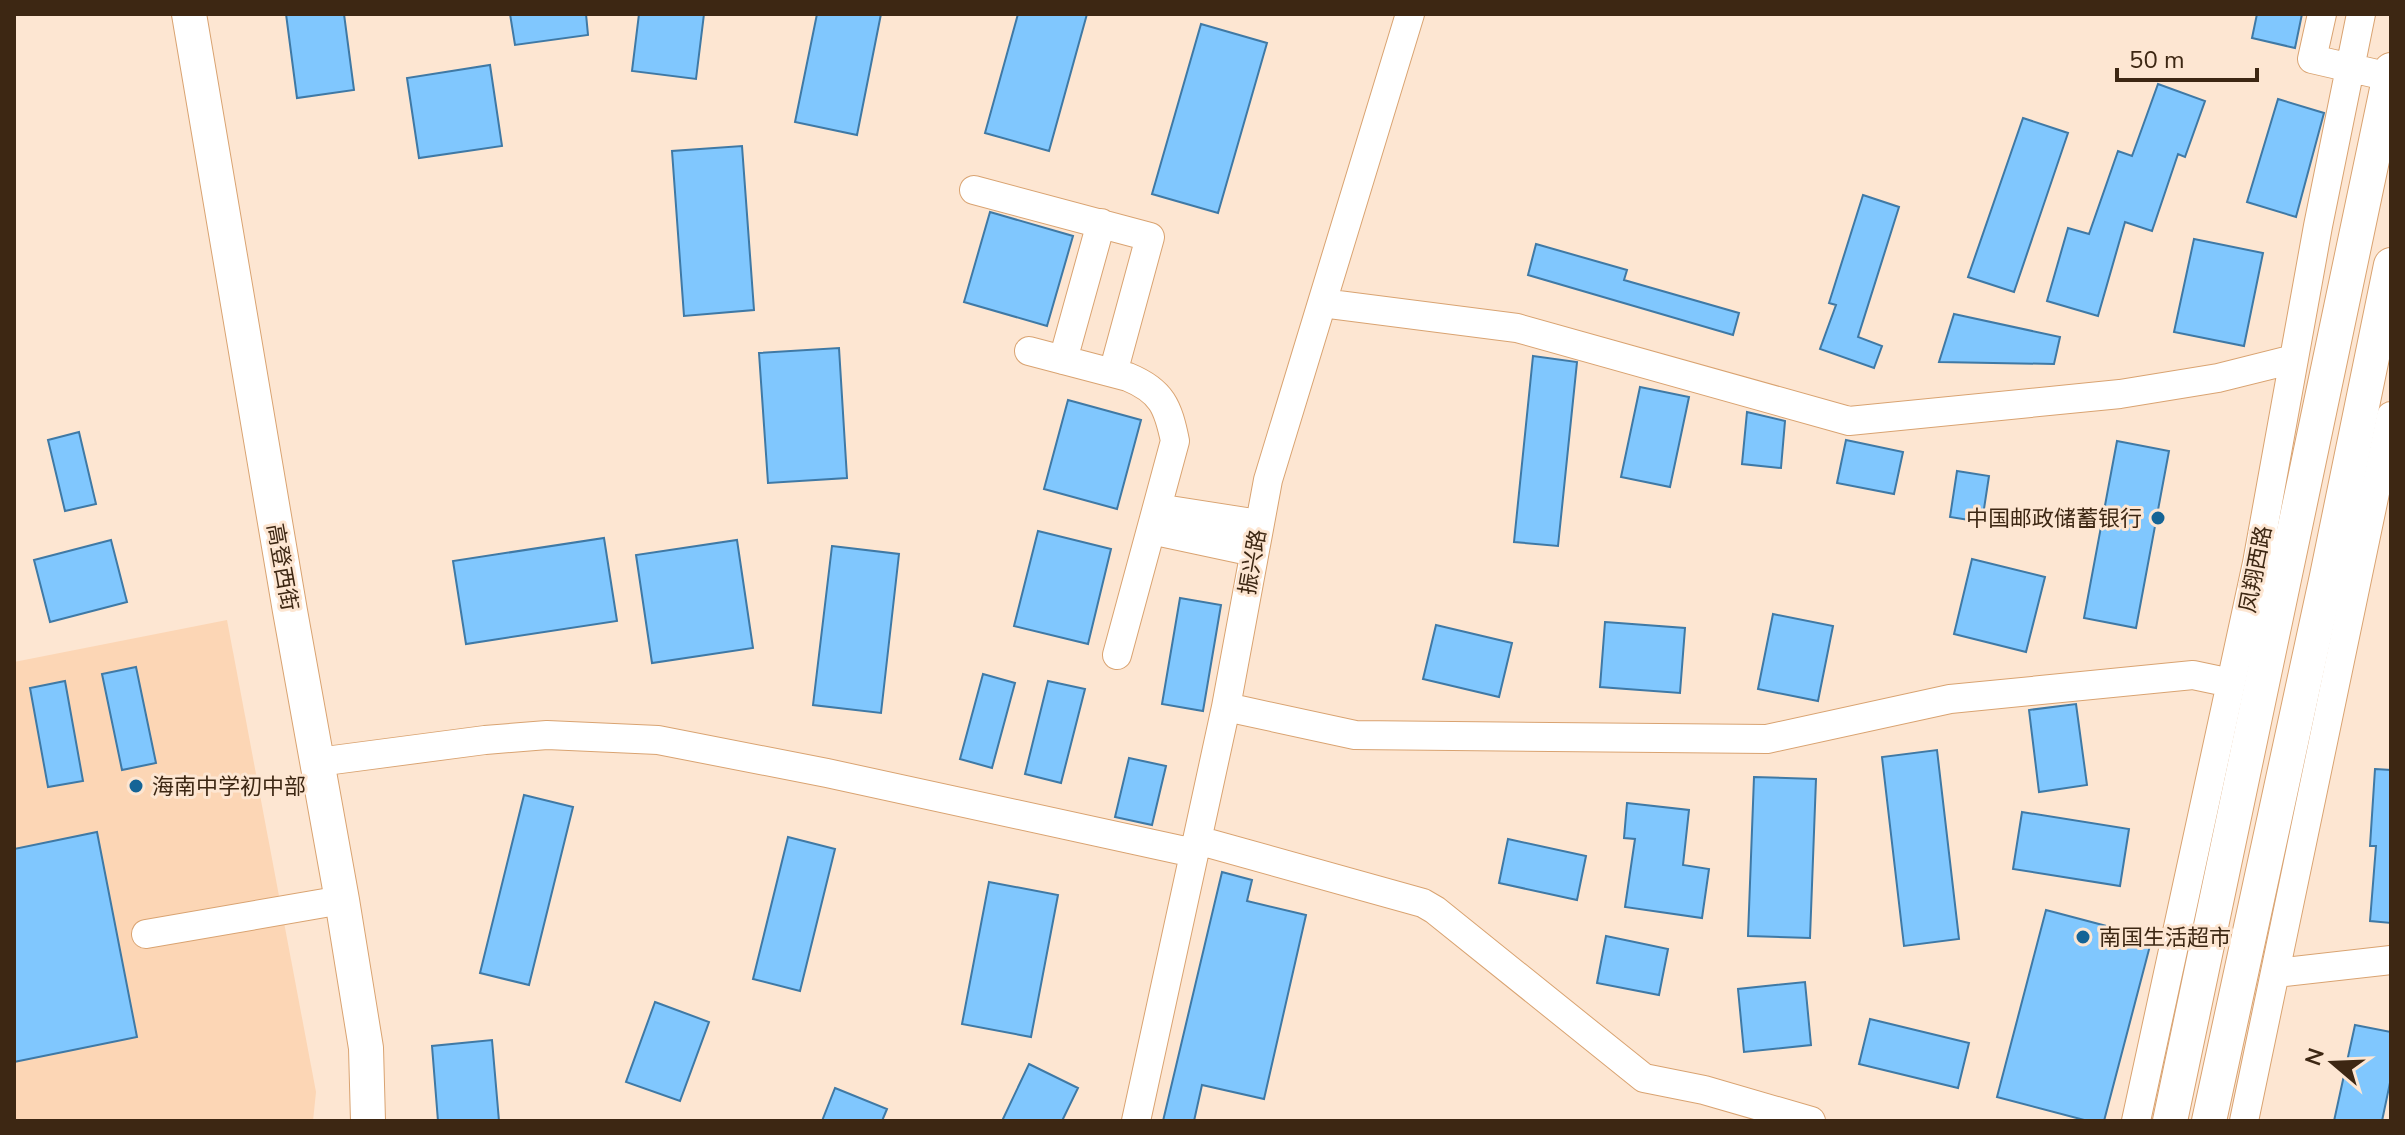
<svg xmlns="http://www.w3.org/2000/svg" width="2405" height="1135" font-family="'Nunito Sans','Noto Sans SC',sans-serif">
  <rect width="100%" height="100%" fill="#fde6d2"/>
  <path fill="#fcd6b5" d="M227,620l89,472 -3,29h-299v-459z"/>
  <path fill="#80c7fe" stroke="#3f79a5" stroke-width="2" d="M286,14h58l10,76 -57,8z
    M510,14h76l2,21 -73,10z
    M639,14h65l-8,65 -64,-8z
    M817,14h64l-24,121 -62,-13z
    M1018,14h69l-38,137 -64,-18z
    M2257,14h45l-7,34 -43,-10z
    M1201,24l66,19 -49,170 -66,-19z
    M490,65l12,81 -83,12 -12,-80z
    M2158,84l47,17 -20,56 -7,-3 -26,77 -27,-9 -27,94 -51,-15 21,-73 21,6 29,-83 14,5z
    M2278,99l46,14 -28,104 -49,-15z
    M2023,118l45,15 -54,159 -46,-15z
    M742,146l12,164 -70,6 -12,-165z
    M1863,195l36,12 -41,130 24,9 -8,22 -54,-19 16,-44 -7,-2z
    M990,212l83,24 -26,90 -83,-24z
    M2194,239l69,14 -19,93 -70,-14z
    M1536,244l91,26 -3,10 115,33 -6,22 -205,-60z
    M1954,314l106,23 -6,27 -115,-2z
    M839,348l8,130 -79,5 -9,-130z
    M1533,356l44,6 -19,184 -44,-4z
    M1640,387l49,10 -19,90 -49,-10z
    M1068,400l73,20 -24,89 -73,-20z
    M1747,412l38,9 -4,47 -39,-4z
    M79,432l17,72 -31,7 -17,-71z
    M1846,440l57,12 -9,42 -57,-11z
    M2117,441l52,10 -33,177 -52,-10z
    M1957,471l32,5 -7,46 -32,-5z
    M1038,531l73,18 -23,95 -74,-18z
    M604,538l13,83 -151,23 -13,-83z
    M111,540l16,62 -77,20 -16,-62z
    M737,540l16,108 -101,15 -16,-108z
    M832,546l67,8 -18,159 -68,-8z
    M1972,559l73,18 -19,75 -72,-18z
    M1180,598l41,7 -18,106 -41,-7z
    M1773,614l60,12 -15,75 -60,-12z
    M1605,622l80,6 -5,65 -80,-6z
    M1436,625l76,18 -13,54 -76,-18z
    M136,667l20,96 -34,7 -20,-96z
    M983,674l32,9 -23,85 -32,-9z
    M65,681l18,100 -35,6 -18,-99z
    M1048,681l37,8 -24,94 -36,-9z
    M2076,704l11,81 -48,7 -10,-82z
    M1937,750l22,189 -55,7 -22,-189z
    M1129,758l37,8 -14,59 -37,-8z
    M2375,769l16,1v153l-21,-2 6,-75h-6z
    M1754,777l62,2 -6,159 -62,-2z
    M524,795l49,12 -44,178 -49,-12z
    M1627,803l62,7 -6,55 26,4 -7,49 -77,-11 10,-68 -11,-1z
    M2022,812l107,17 -9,57 -107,-17z
    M97,832l40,205 -123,25v-213z
    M788,837l47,12 -35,142 -47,-12z
    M1508,839l78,17 -9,44 -78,-17z
    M1222,872l30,8 -5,21 59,14 -42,184 -62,-14 -8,36h-31z
    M989,882l69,13 -27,142 -69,-13z
    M2046,910l106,28 -48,183h-16l-91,-24z
    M1606,936l62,13 -9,46 -62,-12z
    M1805,982l6,63 -67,7 -6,-63z
    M655,1002l54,20 -29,79 -54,-19z
    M1870,1019l99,24 -11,45 -99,-24z
    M2355,1025l36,7v46l-9,43h-48z
    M492,1040l7,81h-61l-6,-75z
    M1029,1064l49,24 -16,33h-60z
    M835,1088l52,21 -5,12h-60z"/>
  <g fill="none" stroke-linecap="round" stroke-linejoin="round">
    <defs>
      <path id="minor" d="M2322,14l-10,45 78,18
        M974,190l176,47 -37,136
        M1322,303l195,25 332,93 271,-27 98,-16 76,-19
        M1029,351l99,26c34,14 40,30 47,64l-58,214
        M1063,360l38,-137
        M1157,508l102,16
        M1151,530l103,22
        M1226,707l129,28 412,4 183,-40 243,-24 38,8
        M318,762l167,-22 62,-5 111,5 169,33 367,80
        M1197,840l226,63 12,7 209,168 60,12 107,31
        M146,934l196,-34
        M2276,973l115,-13
        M1136,1121l90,-414 42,-227 142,-466
        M2136,1121l121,-558 61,-337 43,-212
        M2244,1121l147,-705"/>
      <path id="major" d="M189,14l101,597 52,289 24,148 2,73
        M2170,1121l221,-1051
        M2209,1121l118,-545 64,-311"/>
    </defs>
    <use href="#minor" stroke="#d9a371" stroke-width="30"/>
    <use href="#major" stroke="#d9a371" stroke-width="36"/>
    <use href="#minor" stroke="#fff" stroke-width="28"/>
    <use href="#major" stroke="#fff" stroke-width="34"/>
  </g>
  <g fill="#156496" stroke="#fde6d2" stroke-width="3">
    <circle cx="2158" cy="518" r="8"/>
    <circle cx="136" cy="786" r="8"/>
    <circle cx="2083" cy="937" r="8"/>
  </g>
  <g text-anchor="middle" stroke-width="6" stroke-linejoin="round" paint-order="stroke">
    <g font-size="22" fill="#3d2713" stroke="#fde6d2" text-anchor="start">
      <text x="2142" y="526" text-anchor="end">中国邮政储蓄银行</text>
      <text x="152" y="794">海南中学初中部</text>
      <text x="2099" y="945">南国生活超市</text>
    </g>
    <g font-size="22" fill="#3d2713" stroke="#fde6d2">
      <text transform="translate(1252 562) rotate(-80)" y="8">振兴路</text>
      <text transform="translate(283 567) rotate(80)" y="8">高登西街</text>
      <text transform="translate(2255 569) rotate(-79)" y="8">凤翔西路</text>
    </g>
  </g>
  <rect width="2405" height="1135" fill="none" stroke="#3d2713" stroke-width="32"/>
  <g transform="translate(2333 1063) rotate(289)" stroke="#fde6d2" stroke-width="6" paint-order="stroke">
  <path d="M0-6L14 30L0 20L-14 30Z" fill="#3d2713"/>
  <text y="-12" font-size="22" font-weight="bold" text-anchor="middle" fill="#3d2713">N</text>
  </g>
  <path d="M2117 68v12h140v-12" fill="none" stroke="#3d2713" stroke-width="4"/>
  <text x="2129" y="68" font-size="24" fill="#3d2713" stroke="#fde6d2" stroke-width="6" paint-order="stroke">50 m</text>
</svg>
